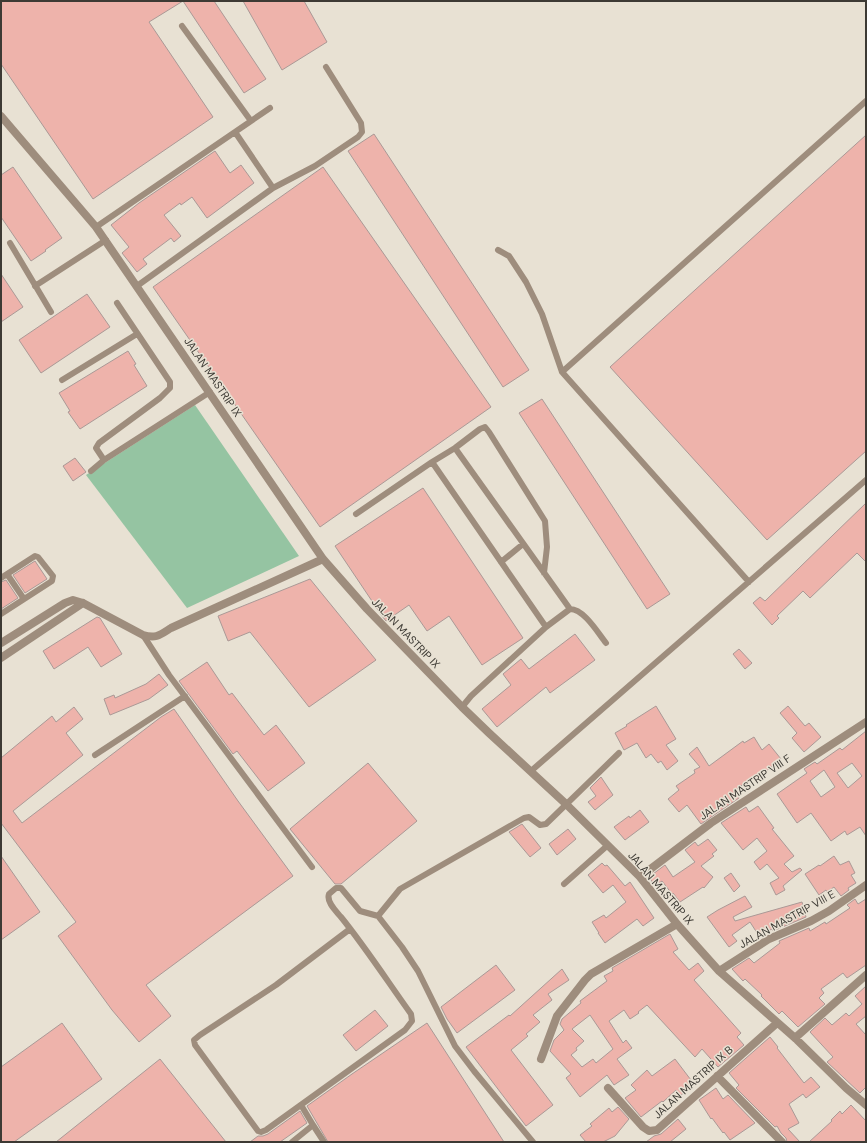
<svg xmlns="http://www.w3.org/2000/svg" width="867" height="1143" font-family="'DM Sans',sans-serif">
  <rect width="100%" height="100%" fill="#e8e1d3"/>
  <path fill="#95c4a2" d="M195,405l104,151 -112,52 -101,-133z"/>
  <path fill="#eeb3ab" stroke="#aa9996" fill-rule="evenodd" d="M1,1h182l-34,21 64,95 -120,82 -92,-135z
    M183,1h31l52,78 -22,14z
    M243,1h61l23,41 -45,28z
    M374,134l155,236 -26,17 -155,-236z
    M866,135v316l-99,89 -157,-173z
    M215,151l15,22 11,-8 13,18 -47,35 -15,-21 -11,8 -1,-2 -16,12 17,21 -7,6 -3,-4 -28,21 4,5 -10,8 -15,-19 7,-6 -18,-22 28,-22z
    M13,167l49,71 -17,12 1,1 -15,10 -30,-44v-42z
    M323,167l168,240 -171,120 -167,-240z
    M1,274l22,33 -22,15z
    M87,294l23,33 -69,46 -22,-33z
    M128,351l8,13 -2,1 13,21 -67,43 -12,-17 2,-1 -11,-18z
    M542,399l128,195 -23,15 -128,-196z
    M75,458l11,14 -13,9 -10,-15z
    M423,488l100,150 -41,27 -33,-49 -22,15 -18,-26 -23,16 -4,-5 -47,-70z
    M866,503v59l-9,-9 -47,45 -7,-7 -26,25 2,2 -7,7 -19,-22 7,-6 5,4z
    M35,561l12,18 -22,14 -12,-18z
    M310,579l66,81 -67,47 -59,-75 -22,9 -10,-25z
    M6,580l12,18 -17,11v-27z
    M97,617l3,1 22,36 -21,13 -13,-20 -34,22 -11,-18z
    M575,634l20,26 -45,33 -4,-6 -49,40 -15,-18 29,-24 -8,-11 18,-15 8,10z
    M739,649l13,14 -7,6 -12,-15z
    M207,662l22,33 3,-2 32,42 12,-10 29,38 -37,28 -31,-40 -4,3 -54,-73z
    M159,674l9,11 -19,14 -39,16 -6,-16 10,-4 1,3 31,-14z
    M656,706l20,33 -10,6 12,16 -11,9 -6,-9 -3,2 -7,-9 -5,4 -9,-15 -13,7 -9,-17 12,-7 -1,-1z
    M788,706l17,20 4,-3 12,14 -17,15 -12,-14 5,-5 -17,-20z
    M74,707l9,12 -17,14 17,22 -70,56 9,12 139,-106 13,-8 64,92 55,75 -147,109 25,31 -32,26 -27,-32 -54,-74 18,-14 -75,-99v-65l51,-42 4,6z
    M866,731v105l-6,-9 -13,8 -2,-4 -14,10 -20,-28 -14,10 -20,-29 30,-21 -3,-4 3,-2 8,-5 2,2 23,-16 2,2zM852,763l10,13 -14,12 -11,-15zM824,770l11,17 -14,10 -11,-16z
    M754,737l8,13 7,-6 12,15 -22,18 -2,-3 -23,17 5,7 -38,26 -14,-19 -8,7 -11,-13 11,-9 -3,-4 19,-13 -1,-3 6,-3 -11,-13 8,-7 12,19 34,-25 1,2z
    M368,763l49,58 -76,63h-6l-45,-55z
    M601,777l12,18 -18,15 -7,-8 8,-6 -6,-8z
    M758,806l16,22 -2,1 22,27 -10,8 8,8 8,-4 2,2 -19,16 2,4 -9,5 -6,-12 9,-5 -12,-14 -7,6 -6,-8 13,-11 -10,-13 -14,12 -22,-27 25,-16 3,5z
    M640,810l9,12 -24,18 -11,-13 15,-11 1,2z
    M522,824l19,24 -11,9 -21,-25z
    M568,829l8,10 -19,16 -8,-11z
    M708,839l9,11 -5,4 2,2 -13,10 12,11 -9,11 -1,-1 -23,15 -7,-9 -1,1 -10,-13 -7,5 -6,-9 16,-12 8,12 22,-15 -10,-12 10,-8 3,4z
    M1,856l39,56 -39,28z
    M834,856l6,9 9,-4 6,12 -4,2 5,8 -8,5 1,2 -8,6 -7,-9 -7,5 -1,-2 -7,5 -14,-21 14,-9 1,1z
    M602,863l3,3 2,-1 18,21 5,-4 24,36 -11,8 -6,-7 -32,24 -7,-10h1l-7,-11 12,-7 2,3 20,-16 -13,-17 -10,8 -15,-18z
    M731,873l9,13 -6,6 -10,-14z
    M745,896l7,11 -19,10 2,4 67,-19 4,15 -33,14 -1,-2 -2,1 -1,-1 -10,7 -9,-14 -18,13 5,6 -8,6 -22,-30 11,-7z
    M855,899l3,5 8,-5v66l-19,13 -4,-5 -22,16 3,4 -5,5 6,6 -27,23 -16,-16 -3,3 -18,-18 1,-1 -17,-16 -2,2 -11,-12 17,-11 5,5 26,-20 -1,-2 30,-13 1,3 15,-9 1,2 24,-16 -3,-3z
    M670,934l8,15 -5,3 16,18 9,-7 6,8 -10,9 47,53 -4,4 7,8 -26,22 -16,-18 -7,8 -48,-52 -9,7 1,1 -9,6 -6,-9 -15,11 14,22 3,-3 6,8 -15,11 12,16 -15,10 -7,-10 -27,22 -14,-19 5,-4 -21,-23 4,-11 10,-10 -4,-6 2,-5 19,-16 -1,-2 27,-20 -3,-5 9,-5 -1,-3zM590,1015l23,34 -17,14 -3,-4 -11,8 -11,-12 6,-5 -1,-2 8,-7 -12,-12z
    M496,965l19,25 -58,43 -10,-14 -6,-12z
    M562,969l7,11 -21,14 4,6 -19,15 7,7 -14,12 2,2 -17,14 42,55 -27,21 -60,-79 43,-32 1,1z
    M866,986v30l-10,8 10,11v52l-6,6 -33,-31 6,-5 -23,-25 15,-14 7,7 14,-12 3,3 13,-12 -7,-8z
    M375,1010l13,16 -32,25 -13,-16z
    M62,1023l40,56 -88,63h-13v-75z
    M427,1023l77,119h-176l-21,-36 45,-32z
    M770,1037l8,10 -1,1 27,35 7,-6 9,10 -14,11 -3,-4 -14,10 10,19 -11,6 12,13h-13l-1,-4 -5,-5 -4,-7 -2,1 -39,-39 3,-3 -10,-12z
    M160,1059l66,83h-170z
    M675,1059l19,25 -14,12 -4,-6 -13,12 -1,-1 -21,16 -16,-19 11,-8 -5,-5 16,-15 5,6z
    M716,1088l7,11 5,-4 27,28 -25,17 -6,-8 -1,1 -11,-15 -1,1 -12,-19z
    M851,1105l15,16v21h-57l23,-21 -1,-1 9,-9 2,3z
    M618,1107l11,12 -14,17 -12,6h-17l-6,-7 12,-9 -2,-2 19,-16 3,4z
    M300,1111l7,12 -27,19h-30l8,-6h5l5,-2z
    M678,1119l8,10 -16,13h-24l8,-6 7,-2z"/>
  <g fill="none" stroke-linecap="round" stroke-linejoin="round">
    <path stroke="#9e8d7d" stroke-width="6" d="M182,26l69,95
      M235,132l38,56
      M96,227l174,-119
      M10,243l41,69
      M498,250l11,6 17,26 16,32 20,58
      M35,286l71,-46
      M137,286l136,-98 42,-22 43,-29 4,-5 -1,-9 -35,-56
      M62,380l75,-46
      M455,448l115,161
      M104,460l-8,-12 3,-5 61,-45 10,-10v-6l-53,-79
      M432,462l114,165
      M91,471l13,-11 106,-68
      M356,514l76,-52 23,-14 25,-19 5,-2 4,5 56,89 2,26 -3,26
      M501,562l22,-18
      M7,574l17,25
      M1,578l34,-22 3,1 15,19 -1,5 -51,33
      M749,582l-187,-210 304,-271
      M143,635l26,40 143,192
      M462,707l9,-11 75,-69 24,-18c14,0 28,24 36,34
      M95,755l90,-59
      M531,771l335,-291
      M564,884l44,-39
      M378,916l24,31 16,24 37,75 19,25 59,71
      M350,929l-74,56 -76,50 -6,5 1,5 63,86 3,1 5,-2 139,-100 7,-9 -1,-7c-23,-32 -45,-66 -70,-97 -5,-6 -15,-15 -12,-23l7,-6h5l19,23 18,5 22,-27 124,-71 5,-1 11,8 6,-1 73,-71
      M301,1105l12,20
      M292,1142l21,-17 11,17"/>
    <path stroke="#9e8d7d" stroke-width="8" d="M1,116l95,111 227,332 44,50 95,98 27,26 77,71 74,73 37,47 42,47 76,67 51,50 20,17
      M1,643l64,-40 8,-3 10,3 60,32c13,4 17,0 28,-7l152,-69
      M1,658l82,-55
      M640,877l71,-54 155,-101
      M719,971l50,-32 42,-18 18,-10 37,-26
      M795,1038l71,-63
      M541,1059l16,-43 28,-36 6,-6 86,-50
      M717,1076l65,66
      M608,1088l35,39 6,4 8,-1 120,-107"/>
  </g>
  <g text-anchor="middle" stroke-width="3" stroke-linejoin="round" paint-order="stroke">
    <g font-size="11" fill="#3d3a34" stroke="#e8e1d3">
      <text transform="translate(213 377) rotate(56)" y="4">JALAN MASTRIP IX</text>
      <text transform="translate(406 633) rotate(46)" y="4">JALAN MASTRIP IX</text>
      <text transform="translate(745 787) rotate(-34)" y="4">JALAN MASTRIP VIII F</text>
      <text transform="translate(661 888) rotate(49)" y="4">JALAN MASTRIP IX</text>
      <text transform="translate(787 919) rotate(-29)" y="4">JALAN MASTRIP VIII E</text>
      <text transform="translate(693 1082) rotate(-42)" y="4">JALAN MASTRIP IX B</text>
    </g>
  </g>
  <rect width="867" height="1143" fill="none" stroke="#3d3a34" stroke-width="4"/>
</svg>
